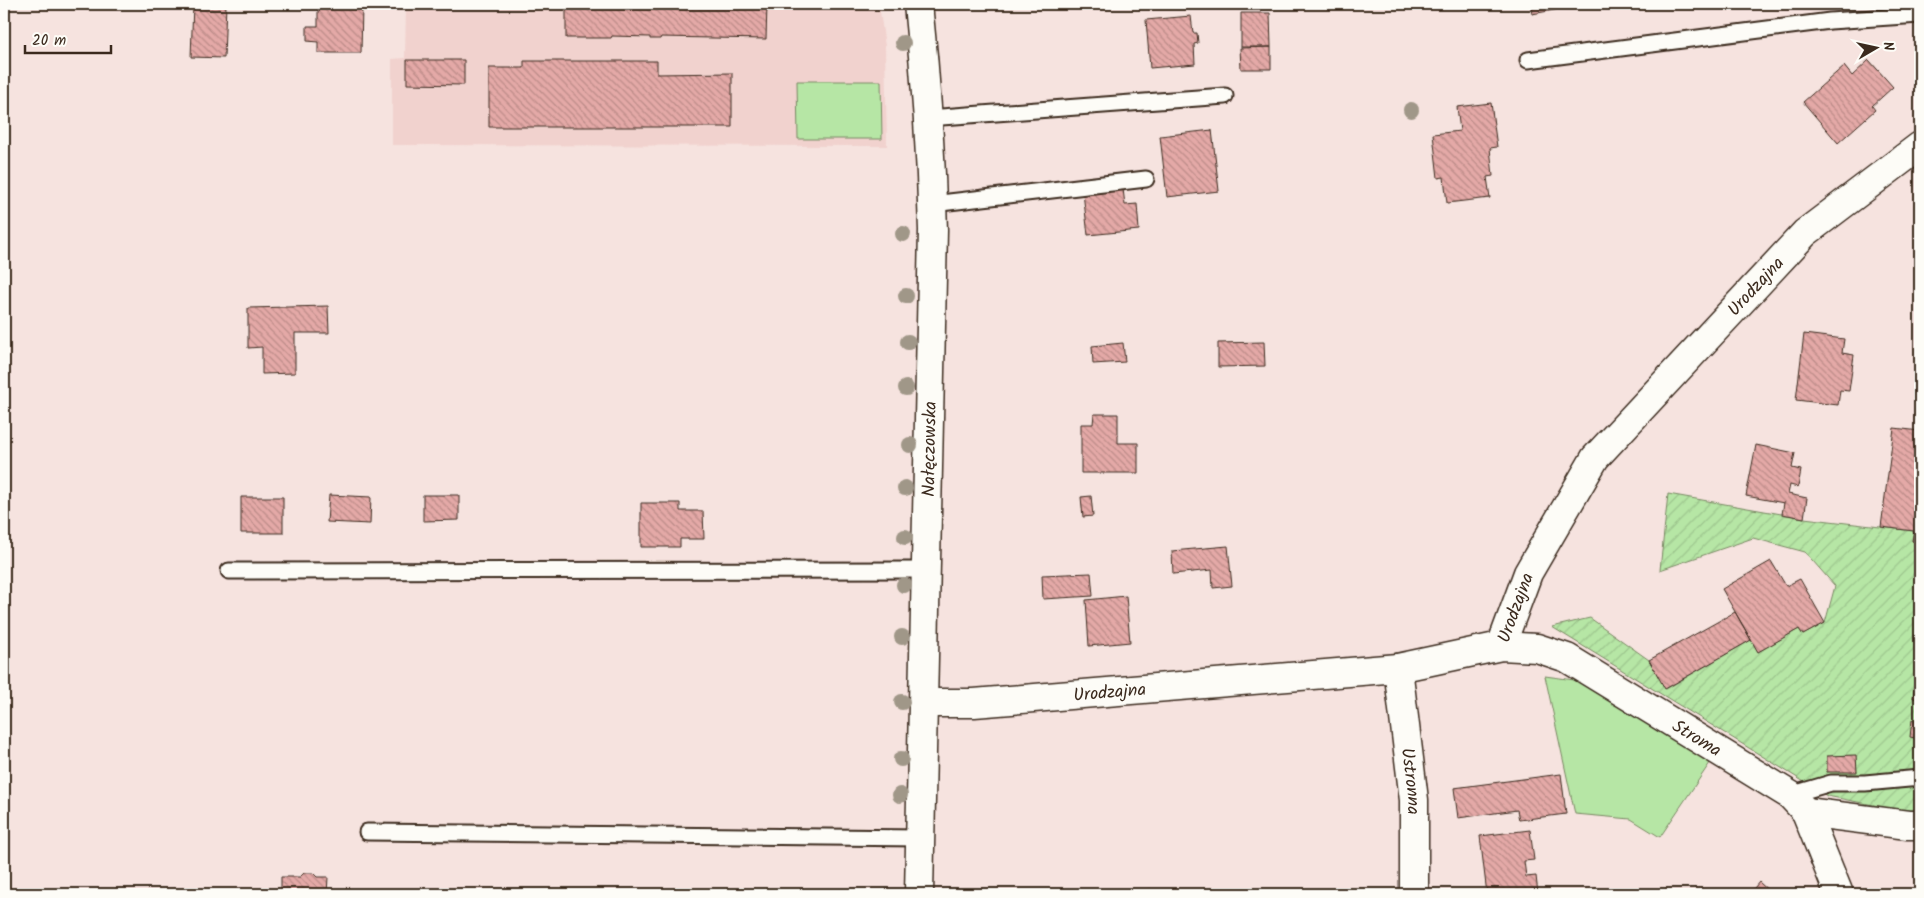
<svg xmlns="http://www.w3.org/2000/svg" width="1924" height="898" font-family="Kalam,sans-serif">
  <defs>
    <pattern id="garden-furrows" width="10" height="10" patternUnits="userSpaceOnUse" patternTransform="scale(1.25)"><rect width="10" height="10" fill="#b6e6a5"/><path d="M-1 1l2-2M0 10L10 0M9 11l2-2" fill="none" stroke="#9dc58e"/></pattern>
    <pattern id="building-back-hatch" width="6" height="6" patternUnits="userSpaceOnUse" patternTransform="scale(1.25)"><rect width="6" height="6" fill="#e4a9a7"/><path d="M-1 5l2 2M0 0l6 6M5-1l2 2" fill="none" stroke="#ba8a87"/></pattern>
  </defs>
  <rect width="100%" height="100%" fill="#f6e3df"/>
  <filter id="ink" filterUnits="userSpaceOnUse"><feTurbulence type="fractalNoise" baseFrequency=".02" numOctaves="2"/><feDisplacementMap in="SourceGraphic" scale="10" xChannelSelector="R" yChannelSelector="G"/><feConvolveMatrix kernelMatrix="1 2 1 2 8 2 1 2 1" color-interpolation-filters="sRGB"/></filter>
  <g filter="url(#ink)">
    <path fill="#f1d2ce" d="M406,4h473l6,42 2,100 -495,-1v-86l13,-1z"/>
    <path fill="#b6e6a5" stroke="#788862" d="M797,81h84l1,58h-84z
      M1545,676l37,5 128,82 -50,74 -29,-18 -56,-5z"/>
    <path fill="url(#garden-furrows)" stroke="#788862" d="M1668,494l136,24 110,13 -2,10 8,1v268h-21l-72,-14 -275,-169 38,-9 59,42 17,29 85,-49 7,12 41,-23 4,6 22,-12 10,-37 -30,-34 -52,-14 -93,32z"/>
    <path fill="url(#building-back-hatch)" stroke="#3b2a1e" d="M193,4h33l-2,54 -33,-1z
      M566,4h201l-1,35 -105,-2 -1,2h-10v-2l-38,-1 -1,2h-45z
      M1530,4h35v4l-33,6z
      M318,5h44l-1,48h-43v-11l-11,-1v-15h11z
      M1241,13h29l1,34h-30z
      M1191,16l2,17h4l1,10 -4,1 1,20 -45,4 -4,-48z
      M1271,47v22h-30l-1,-21z
      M407,60h57v25l-57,-1z
      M1869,60l24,27 -21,19 3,4 -37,33 -35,-41 41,-36 8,10z
      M524,61h133v13l75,-1v54h-243v-59h35z
      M1491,103l6,44 -7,1 3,28 -6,1 3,21 -43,5 -3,-26 -6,1 -5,-44 27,-3 -3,-24z
      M1212,130l7,61 -52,6 -7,-61z
      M1123,189l2,16 12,-1 2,26 -51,5 -5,-42z
      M328,306l1,27h-34v40l-33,1v-27l-14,1v-40z
      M1804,334l40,5 -2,14 12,2 -5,36 -9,-1 -2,15 -42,-5z
      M1264,342l1,24 -47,1v-24z
      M1123,343l2,19 -32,2 -1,-18z
      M1094,414h24v29h20v30h-57v-49h12z
      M1894,428l26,3v111l-8,-1 2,-10 -33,-4z
      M1756,445l39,8 -3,15 9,2 -3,17 -8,-2 -2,9 19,4 -3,20 -22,-4 2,-11 -38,-7z
      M329,495l42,2 -1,27 -43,-2z
      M423,495h36v25l-36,1z
      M1091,496l2,20 -10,1 -2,-20z
      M241,497h42v36h-42z
      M641,503h39v8h23l1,28h-24v8h-39z
      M1228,546l4,40 -19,2 -1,-18 -39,4 -1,-23z
      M1771,561l15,25 14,-7 25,44 -22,12 -4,-6 -41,23 -36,-63z
      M1091,573l2,23 -50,3 -1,-24z
      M1126,596l4,46 -41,4 -3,-46z
      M1735,612l16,28 -86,49 -16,-29z
      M1915,683l5,1v15l-7,-1z
      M1920,718v21l-10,-2 2,-17 8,1z
      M1856,755l1,17h-30v-16z
      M1561,774l5,40 -47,6 -2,-10 -59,8 -4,-30z
      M1530,830l4,30 -10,1 2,16 10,-1 2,18h-51l-7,-58z
      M304,873h9l4,4h11l-1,17h-46v-17h19z
      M1759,882l13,12h-20l-2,-1z
      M1151,889l1,5h-43v-1z"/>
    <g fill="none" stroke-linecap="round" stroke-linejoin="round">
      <defs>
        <path id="lane" d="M1528,60l302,-39 90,-6
          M928,118l297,-22
          M932,204l214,-25
          M229,571l698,-1
          M1790,795l41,-12h34l55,-5
          M367,832l553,6"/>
        <g id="street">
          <path id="s1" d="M1501,646l27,-73 67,-115 210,-225 115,-87"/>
          <path id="s2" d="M1398,668l16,132v94"/>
          <path id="s3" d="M924,703h50l424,-35 103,-22 36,2 30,10 223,137 16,17 33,82"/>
          <path d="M1806,812l102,13h12"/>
        </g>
        <path id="secondary" d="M918,4c8,75 13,151 15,226l-14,664"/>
      </defs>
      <use href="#lane" stroke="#3b2a1e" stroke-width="19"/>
      <use href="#street" stroke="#3b2a1e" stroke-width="31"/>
      <use href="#secondary" stroke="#3b2a1e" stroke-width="31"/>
      <use href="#lane" stroke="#fdfcf7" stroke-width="15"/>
      <use href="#street" stroke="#fdfcf7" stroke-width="28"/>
      <use href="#secondary" stroke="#fdfcf7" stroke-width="28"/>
    </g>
    <g fill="#a09788">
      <circle cx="903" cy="43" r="8"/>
      <circle cx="1411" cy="110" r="8"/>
      <circle cx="903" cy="234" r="8"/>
      <circle cx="906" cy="296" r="8"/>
      <circle cx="908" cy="342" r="8"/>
      <circle cx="906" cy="388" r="8"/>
      <circle cx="910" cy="445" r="8"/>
      <circle cx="905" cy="488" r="8"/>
      <circle cx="905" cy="537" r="8"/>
      <circle cx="904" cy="585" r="8"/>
      <circle cx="902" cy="637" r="8"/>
      <circle cx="902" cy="702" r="8"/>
      <circle cx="901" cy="759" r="8"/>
      <circle cx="900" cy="795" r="8"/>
    </g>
  </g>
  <g text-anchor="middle" stroke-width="4" stroke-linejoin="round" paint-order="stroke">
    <g font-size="18" fill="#3b2a1e" stroke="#fdfcf7">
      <text dy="6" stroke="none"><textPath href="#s1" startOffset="446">Urodzajna</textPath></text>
      <text transform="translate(929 449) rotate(-89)" y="6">Nałęczowska</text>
      <text dy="6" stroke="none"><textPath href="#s1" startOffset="41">Urodzajna</textPath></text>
      <text dy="6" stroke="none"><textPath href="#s3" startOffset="186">Urodzajna</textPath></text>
      <text dy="6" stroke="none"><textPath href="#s3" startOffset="801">Stroma</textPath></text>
      <text dy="6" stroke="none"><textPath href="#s2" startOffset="114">Ustronna</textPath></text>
    </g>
  </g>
  <rect width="1924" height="898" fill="none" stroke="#fdfcf7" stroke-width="20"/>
  <rect x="10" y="10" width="1904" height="878" fill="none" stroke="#3b2a1e" stroke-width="2" filter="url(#ink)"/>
  <g transform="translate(1876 48) rotate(81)" stroke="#fdfcf7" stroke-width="4" paint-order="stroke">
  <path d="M0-4L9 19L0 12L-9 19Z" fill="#3b2a1e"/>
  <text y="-8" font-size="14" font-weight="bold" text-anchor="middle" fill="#3b2a1e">N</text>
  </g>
  <path d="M25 45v8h86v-8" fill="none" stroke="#3b2a1e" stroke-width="2.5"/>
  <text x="32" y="45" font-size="15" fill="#3b2a1e" stroke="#fdfcf7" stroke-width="4" paint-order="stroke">20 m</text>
</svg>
